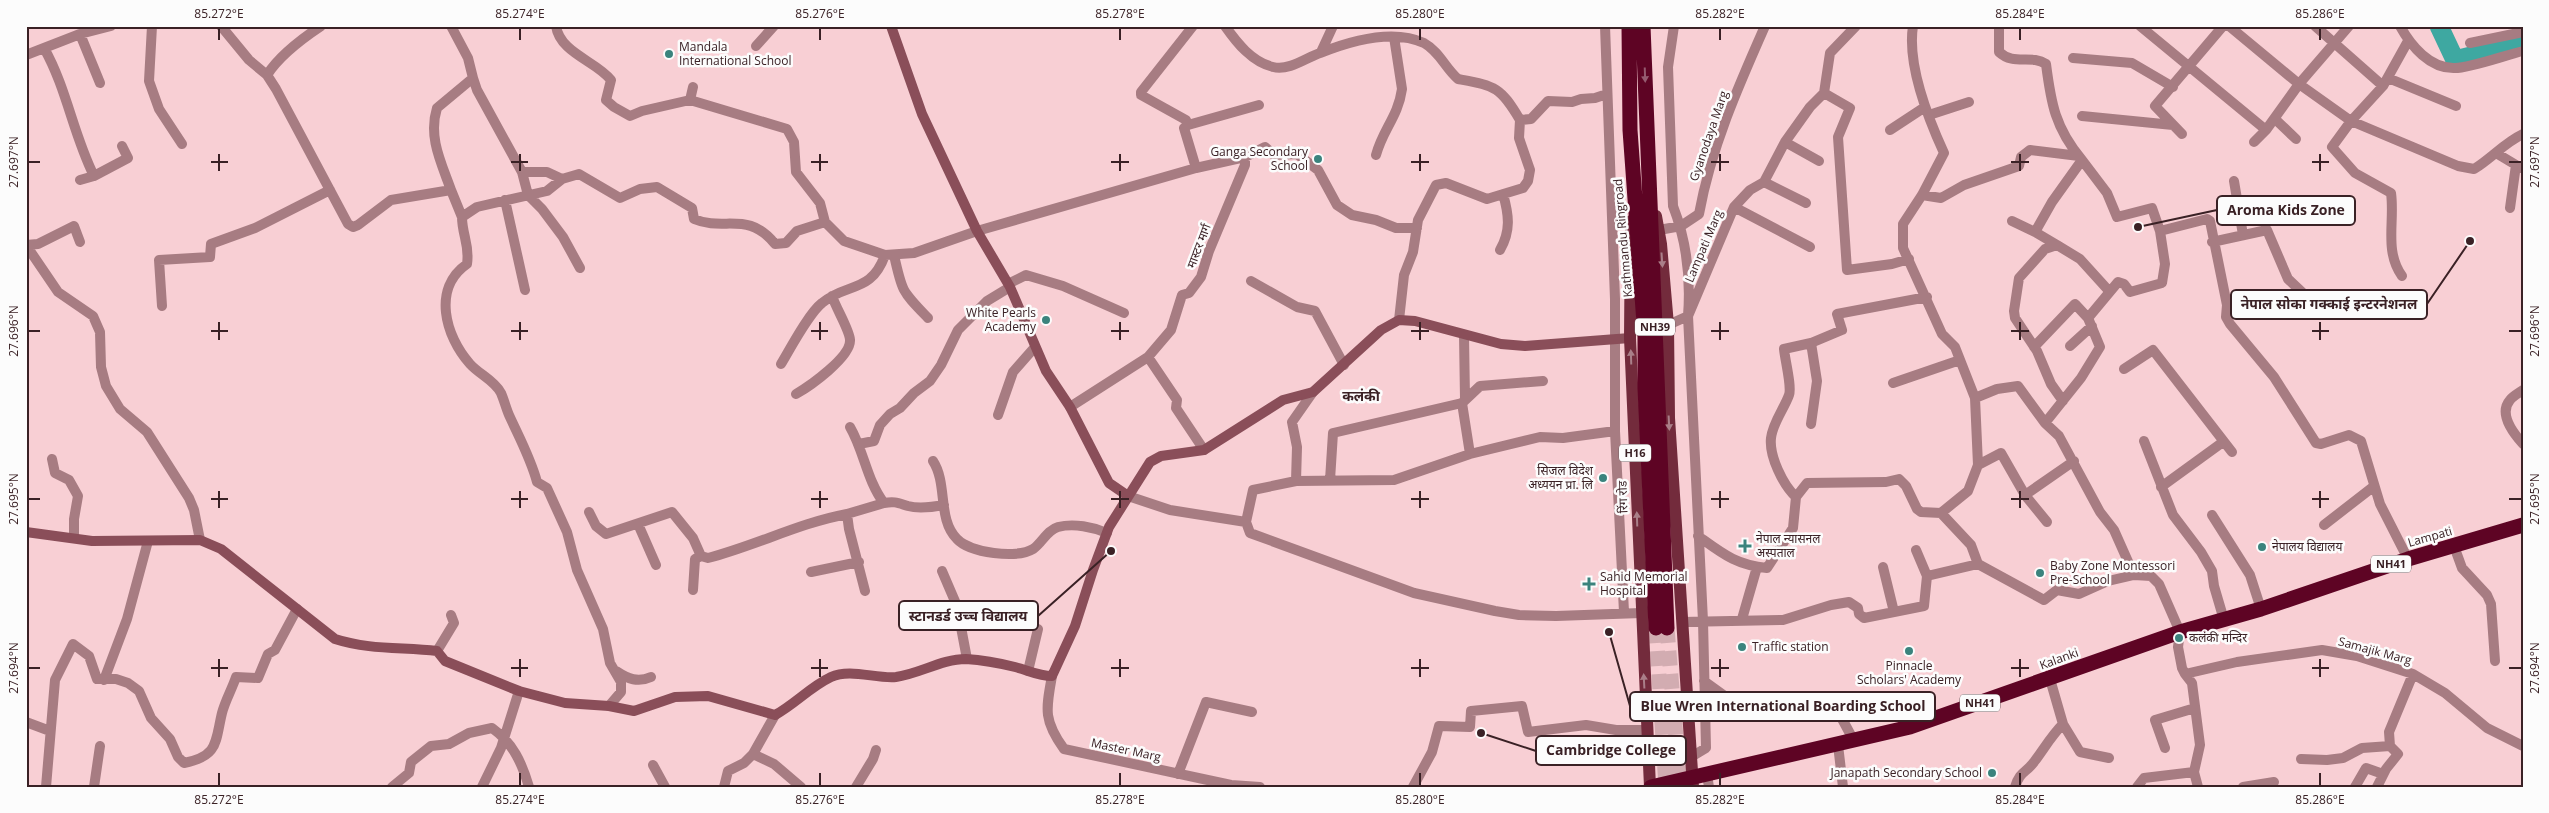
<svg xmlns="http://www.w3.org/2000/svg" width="2549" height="813" font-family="'Open Sans','Noto Sans Devanagari',sans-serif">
  <rect width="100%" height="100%" fill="#f8cfd4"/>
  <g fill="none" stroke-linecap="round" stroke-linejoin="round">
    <path stroke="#3ea8a1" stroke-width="19" d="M2439,26l16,34 68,-17"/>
    <path stroke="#d2acb1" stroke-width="15" stroke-dasharray="15 8" stroke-linecap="butt" d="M1656,628l10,159
      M1667,628l13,159"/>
    <path stroke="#a77c82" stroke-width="10" d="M152,26l-3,55 10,28 23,35
      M221,26l28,34 18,15 9,14 72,135 5,3 5,-2 33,-25 60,-10 11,27
      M556,26c4,27 40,35 55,54l-5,20 8,7 16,9 12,-5 48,-11 3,-13
      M1225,26c12,17 27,36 48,41 16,4 33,-9 47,-14 30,-12 72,-25 104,-10 16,9 21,25 34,36 37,7 42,7 62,41
      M1605,26l10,273v132l9,181
      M1674,26l-6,41 5,139c14,36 18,71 15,110l15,305 3,127 -15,9
      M1999,26v26c15,14 32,2 47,12 5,39 9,64 36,96
      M2140,26l126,104
      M2229,26l70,58 52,37 107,45 16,3c18,-11 30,-26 49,-35
      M2315,26l68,60
      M2400,26c11,20 30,43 55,42 15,0 51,-13 68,-17
      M80,34l20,49
      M2470,43l53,-11
      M756,46l18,-20
      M44,48c23,41 29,86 50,128l34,-18 -6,-12
      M1321,52l12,-26
      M26,55l54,-21 31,-8
      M2073,58l59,5 41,24
      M267,75c12,-19 36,-37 54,-49
      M473,78l4,12 45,82h25l15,7
      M2388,78l68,28
      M1824,93l26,15 -12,29 9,133 45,-6 17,-5
      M690,100l97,29 7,13 2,30 24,31 5,19 19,19 41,14
      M1929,115l40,-13
      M2082,116l91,9
      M2275,119l21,20
      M1520,120l11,-1 17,-18 24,1 9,-3 14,-1 12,-4
      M1188,125l-2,-5 -45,-25v-3l52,-66
      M1890,130l35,-23
      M2182,134l-27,-28 68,-80
      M1785,142l34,19
      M2254,142l12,-12 33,-46 50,-58
      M2496,153l25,15
      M1376,155c7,-26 22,-38 26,-66l-8,-52
      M1196,168l-12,-40 4,-3 71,-20
      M522,172l6,23 14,14 21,28 17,31
      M80,180l14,-4
      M2234,181l9,54
      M1764,182l42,21
      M451,190c-10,-28 -23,-53 -14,-82l36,-30 -5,-20 -17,-32
      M1922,195l19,3 23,-13 55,-19 2,-9 9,-7 49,6
      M505,200l20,90
      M1734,207l76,40
      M2510,208l6,-43
      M2012,221l23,11 17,-30 30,-42 25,33 10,24 35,-9 8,23 47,-12 3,2 17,84 -1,12 4,7 44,53 42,66 5,1 28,-9 12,6 19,63 28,55
      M1659,230l22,-4 18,-12c12,-66 39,-127 66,-188
      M2035,232l22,13
      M80,242l-6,-16 -36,18 -12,1 32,47 35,24 7,16 1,35 5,19 14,23 27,23 42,66 5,12 6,30
      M2212,242l55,-12 21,49 19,18
      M1500,250c11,-19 9,-35 3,-56
      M894,255c8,37 8,36 34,63
      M2402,276c-18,-25 -7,-55 -11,-83l-36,-20 -23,-26 19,-26 32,-35 25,-45
      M1251,281l46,26 18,4 29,54
      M1008,284l18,-9 37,11 61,27
      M162,306l-3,-46 51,-3 1,-13 44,-16 75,-38
      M1399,320l5,-45 9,-23 5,-32 18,-35 10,-2 41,16 36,-11 5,-7 2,-11 -11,-32 1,-18
      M1668,325l20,-9 46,-109 16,-17 14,-8 21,-40 25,-35 14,-14 6,-40 26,-27
      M1464,335l1,64
      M2070,346l22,-20
      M2034,347l41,-43 13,14
      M1148,357l29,43 -1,8 28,42
      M781,364c9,-15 28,-51 41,-61 25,-21 49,-9 63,-48l29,-2 63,-22 219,-63 49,-11 20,-10 9,8 23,-1 21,16 19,35 15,10 24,5 20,8h21
      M2124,369l29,-19 79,102
      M1893,383l67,-23
      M2523,390c-4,3 -10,6 -13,10 -12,14 4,34 13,44
      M796,394c14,-8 55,-37 54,-54 0,-9 -14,-32 -18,-44
      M1975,398l22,-9 21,-3 27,37 14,13 41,76 14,18 20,45
      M2063,401l-12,-17 -14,-33 -22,-33 -1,-7 5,-33 26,-29 12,-4 23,14 29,32
      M1462,403l8,51
      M1070,407l78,-50 23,-27 11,-35 7,-2 12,-16 8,-26 36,-86v-8
      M998,415l15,-43 22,-25
      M2045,423l36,-45 19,-31 -12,-29 30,-36 6,2 6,8 32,-9 3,-19 -5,-33
      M1811,424l6,-43 -6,-38
      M850,427c14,24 17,54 34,76 11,-2 14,0 24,3 11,3 25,1 36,-1
      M2144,441l29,74 28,37 11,19 2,15 10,34
      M859,444l15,-3 6,-16 10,-11 10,-6 14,-15 16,-12 11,-16 17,-35 29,-29 23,-14
      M52,459l3,14 14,7 9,16 -4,23v18
      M933,461c15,23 4,58 24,78 13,14 60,20 76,10 9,-6 14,-19 25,-22 16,-4 35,0 49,6
      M1978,465l23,-12 24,42 49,-34
      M1330,480l3,-47 129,-30 18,-17 63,-5
      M1296,481l1,-34 -5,-25 21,-30
      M2161,487l62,-45
      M2025,495l22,27
      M1128,496l42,14 76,12 4,11 164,60 81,18 24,4 37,1 85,-3
      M1796,497c-13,-12 -27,-41 -25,-59 2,-16 13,-29 18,-43 3,-8 -4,-35 -5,-46l27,-6 31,-13 -5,-16 90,-17
      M589,512l7,14 10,8 66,-22 21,26 8,18 7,2c47,-12 91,-35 139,-44
      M1941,513l30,32 7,19 66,36 13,-10 22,4 29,-13 26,-6 17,1 8,8 21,48 -2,15 4,21 3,6 52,-12 85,-12 35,6 56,18 32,19 42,35 36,18
      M2212,515l38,60 11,34
      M1246,522l7,-32 43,-9 98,-1 76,-26 70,-17 23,1 52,-7
      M638,524l18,41
      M2324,525l49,-38
      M1698,536c25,18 38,29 69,32l26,-40 3,-31 11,-14 79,-1 13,-3 7,7 11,23 4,3 20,1 27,-22 10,-26 -3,-67 -20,-51 -13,-13 -39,-86v-24l19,-29 22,-42c-16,-35 -37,-89 -31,-127
      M2454,546l8,22 25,27 4,9 4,57
      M1916,550l11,26
      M1883,567l11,45
      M942,571l15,35 10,53
      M811,572l48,-10
      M693,590l2,-31 6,-3
      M865,591l-16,-62 -2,-15 37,-11
      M1742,619l15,-52
      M1682,622l101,-2 48,-15 18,-3 9,6 1,6 5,4 60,-12 3,-30 51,-12
      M437,651l17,-28 -3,-8
      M616,671c12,8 22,12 35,6
      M1028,671l10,-42
      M2185,674l7,9 8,62 -6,27 4,15
      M1052,676c-6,33 -9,44 12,73l167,36 29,2
      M104,680l23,-61 21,-78
      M1704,681l25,18 22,4 59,-7 24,8 20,37
      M609,706l12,-14v-10l-11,-19 -7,-34 -26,-59 -10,-38 -20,-44 -10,-6c-6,-23 -18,-45 -28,-67 -3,-7 -5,-15 -8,-22 -7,-13 -21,-18 -31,-29 -25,-28 -38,-76 -3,-100 3,-19 -5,-29 -5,-47l15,-10 70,-16 15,-12 17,-5 41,24 20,-9 17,-2 35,21 2,11c30,13 54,-9 81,25l11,-1 11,-12 28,-9
      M26,722l24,9
      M2063,724l17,28 29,6
      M1838,745l5,42
      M2165,748l-10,-28 40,-12
      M753,754l22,-39
      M2301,759l26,1 16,-2 19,-10 28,-2
      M653,765l12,22
      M1178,774l28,-72 46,10
      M1707,775l2,12
      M46,787l9,-107 18,-36 16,12 8,23h19l12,4 11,8 12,27 19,21 8,18 6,6c35,-7 31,-21 38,-50 3,-12 10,-24 14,-36l22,1 10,-24 7,-4 22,-41
      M94,787l6,-41
      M392,787l17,-14 2,-11 20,-16 18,-2 20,-11 23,-5c21,15 30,35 37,59
      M482,787l19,-39 18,-57
      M724,787l4,-16 16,-8 9,-9 21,10 27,23
      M856,787l17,-28 3,-9
      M1413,787l19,-35 7,-26 31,1 1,-16 51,-5 6,26 58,-7 30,5h31
      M2015,787c5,-16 11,-14 19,-25 10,-13 17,-26 29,-38l-13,-45
      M2137,787l7,-9 50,-6
      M2243,787l31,-5
      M2355,787l11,-19 17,6
      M2377,787l9,-18 12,-15 -8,-8 -1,-14 24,-58"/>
    <path stroke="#8a4e59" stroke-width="10" d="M891,26l31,88 55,117 33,56 36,84 24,36 39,76 19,13
      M26,532l66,9 108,-1 21,9 114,90c34,11 67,8 102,12l8,10 74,30 46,12 44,3 25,5 41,-14 33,-1 67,19c20,-11 35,-28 56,-38 19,-9 45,2 65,0 23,-3 46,-18 70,-18 16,1 33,4 49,8 13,3 23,9 37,9l23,-50 18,-56 16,-43 41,-65 11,-6 43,-6 79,-50 30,-8 68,-62 18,-10 16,1 86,23 24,2 105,-8"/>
    <path stroke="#732b3c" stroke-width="12" d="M1656,216l5,28 7,81 1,93 24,369
      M1631,221l-1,117 20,449"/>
    <path stroke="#5e0424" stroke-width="15" d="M1629,26l1,104 15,207v51l11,240
      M1643,26l24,602
      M1651,787l259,-60 270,-95 81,-23 147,-50 115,-34"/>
  </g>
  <defs><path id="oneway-solid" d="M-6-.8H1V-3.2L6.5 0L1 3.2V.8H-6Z" transform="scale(1.25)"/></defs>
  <use fill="#955b70" href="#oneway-solid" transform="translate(1645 75) rotate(88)"/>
  <g fill="#aa7f89">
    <use href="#oneway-solid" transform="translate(1662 260) rotate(86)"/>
    <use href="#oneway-solid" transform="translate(1631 357) rotate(-92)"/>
    <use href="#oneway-solid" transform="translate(1669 423) rotate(87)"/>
    <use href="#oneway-solid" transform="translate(1637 519) rotate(-92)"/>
    <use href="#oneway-solid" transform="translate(1644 681) rotate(-93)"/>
  </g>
  <path fill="none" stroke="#3a2125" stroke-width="2" d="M219,28v12M520,28v12M820,28v12M1120,28v12M1420,28v12M1720,28v12M2020,28v12M2320,28v12M219,154v17M520,154v17M820,154v17M1120,154v17M1420,154v17M1720,154v17M2020,154v17M2320,154v17M28,162h12M211,162h17M511,162h17M811,162h17M1111,162h18M1411,162h18M1711,162h18M2011,162h18M2312,162h17M2509,162h13M219,322v18M520,322v18M820,322v18M1120,322v18M1420,322v18M1720,322v18M2020,322v18M2320,322v18M28,331h12M211,331h17M511,331h17M811,331h17M1111,331h18M1411,331h18M1711,331h18M2011,331h18M2312,331h17M2509,331h13M219,491v17M520,491v17M820,491v17M1120,491v17M1420,491v17M1720,491v17M2020,491v17M2320,491v17M28,499h12M211,499h17M511,499h17M811,499h17M1111,499h18M1411,499h18M1711,499h18M2011,499h18M2312,499h17M2509,499h13M219,659v18M520,659v18M820,659v18M1120,659v18M1420,659v18M1720,659v18M2020,659v18M2320,659v18M28,668h12M211,668h17M511,668h17M811,668h17M1111,668h18M1411,668h18M1711,668h18M2011,668h18M2312,668h17M2509,668h13M219,773v13M520,773v13M820,773v13M1120,773v13M1420,773v13M1720,773v13M2020,773v13M2320,773v13"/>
  <g fill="#3b837d" stroke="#fcfcfc" stroke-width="2">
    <circle cx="669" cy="54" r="5"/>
    <circle cx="1318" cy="159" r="5"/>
    <circle cx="1046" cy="320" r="5"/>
    <circle cx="1603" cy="478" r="5"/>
    <path d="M1742.5 538.5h5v5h5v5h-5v5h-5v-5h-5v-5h5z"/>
    <circle cx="2262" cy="547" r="5"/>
    <circle cx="2040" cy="573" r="5"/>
    <path d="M1586.5 576.5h5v5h5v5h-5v5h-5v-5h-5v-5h5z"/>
    <circle cx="2179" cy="638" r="5"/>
    <circle cx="1742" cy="647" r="5"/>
    <circle cx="1909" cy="651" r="5"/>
    <circle cx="1992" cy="773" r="5"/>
  </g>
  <g text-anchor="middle" stroke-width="5" stroke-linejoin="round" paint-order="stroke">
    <g fill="#fcfcfc" stroke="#746366" stroke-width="1">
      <rect x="1635" y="318.5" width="40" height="17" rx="4"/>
      <rect x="1619" y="444.5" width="32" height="17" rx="4"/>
      <rect x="2371" y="555.5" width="40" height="17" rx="4"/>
      <rect x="1960" y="694.5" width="40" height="17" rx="4"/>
    </g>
    <g font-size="11" font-weight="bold" fill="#3a2125">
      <text x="1655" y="331">NH39</text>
      <text x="1635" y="457">H16</text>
      <text x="2391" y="568">NH41</text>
      <text x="1980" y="707">NH41</text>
    </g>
    <g font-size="12" fill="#3a2125" stroke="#fcfcfc" text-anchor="start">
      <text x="679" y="51">Mandala<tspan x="679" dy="14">International School</tspan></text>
      <text x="1308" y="156" text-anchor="end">Ganga Secondary<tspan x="1308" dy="14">School</tspan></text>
      <text x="1036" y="317" text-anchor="end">White Pearls<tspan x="1036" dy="14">Academy</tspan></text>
      <text x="1593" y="475" text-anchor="end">सिजल विदेश<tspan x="1593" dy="14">अध्ययन प्रा. लि</tspan></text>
      <text x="1756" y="543">नेपाल न्यासनल<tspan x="1756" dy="14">अस्पताल</tspan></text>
      <text x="2272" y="551">नेपालय विद्यालय</text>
      <text x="2050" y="570">Baby Zone Montessori<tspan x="2050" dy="14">Pre-School</tspan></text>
      <text x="1600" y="581">Sahid Memorial<tspan x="1600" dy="14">Hospital</tspan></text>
      <text x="2189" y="642">कलंकी मन्दिर</text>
      <text x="1752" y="651">Traffic station</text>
      <text x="1909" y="670" text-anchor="middle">Pinnacle<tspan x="1909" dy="14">Scholars' Academy</tspan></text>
      <text x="1982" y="777" text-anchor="end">Janapath Secondary School</text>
    </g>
    <g font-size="12" fill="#3a2125" stroke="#fcfcfc">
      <text transform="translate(1709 136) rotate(-71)" y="4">Gyanodaya Marg</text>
      <text transform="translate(1623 238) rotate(-95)" y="4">Kathmandu Ringroad</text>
      <text transform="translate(1199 246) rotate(-69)" y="4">मास्टर मार्ग</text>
      <text transform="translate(1704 246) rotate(-67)" y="4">Lampati Marg</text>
      <text transform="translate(1623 497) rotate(-92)" y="4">रिंग रोड</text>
      <text transform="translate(2430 537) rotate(-16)" y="4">Lampati</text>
      <text transform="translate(2375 651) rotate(15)" y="4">Samajik Marg</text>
      <text transform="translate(2059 659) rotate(-20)" y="4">Kalanki</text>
      <text transform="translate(1126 750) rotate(12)" y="4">Master Marg</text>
    </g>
    <g font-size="14" font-weight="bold" fill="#3a2125" stroke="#fcfcfc">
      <text x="1361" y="401">कलंकी</text>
    </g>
  </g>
  <path fill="none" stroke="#3a2125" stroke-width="2" d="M2138 227L2217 210M2470 241L2427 304M1111 551L1038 616M1609 632L1630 706M1481 733L1536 751"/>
  <g fill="#3a2125" stroke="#fcfcfc" stroke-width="2">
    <circle cx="2138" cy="227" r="5"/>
    <circle cx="2470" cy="241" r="5"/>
    <circle cx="1111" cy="551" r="5"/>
    <circle cx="1609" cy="632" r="5"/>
    <circle cx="1481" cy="733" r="5"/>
  </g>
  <g fill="#fcfcfc" stroke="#3a2125" stroke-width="2">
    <rect x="2217" y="196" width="138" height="29" rx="5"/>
    <rect x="2231" y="290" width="196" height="29" rx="5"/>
    <rect x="899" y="601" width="139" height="29" rx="5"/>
    <rect x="1630" y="692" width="305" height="29" rx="5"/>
    <rect x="1536" y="736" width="150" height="29" rx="5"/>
  </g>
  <g font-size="14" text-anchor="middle" font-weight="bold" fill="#3a2125">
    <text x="2286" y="215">Aroma Kids Zone</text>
    <text x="2329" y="309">नेपाल सोका गक्काई इन्टरनेशनल</text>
    <text x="968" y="621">स्टानडर्ड उच्च विद्यालय</text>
    <text x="1783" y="711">Blue Wren International Boarding School</text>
    <text x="1611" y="755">Cambridge College</text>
  </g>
  <rect width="2549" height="813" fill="none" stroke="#fcfcfc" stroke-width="55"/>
  <rect x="28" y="28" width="2494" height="758" fill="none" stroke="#3a2125" stroke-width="2"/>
  <g font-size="12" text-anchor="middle" fill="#3a2125">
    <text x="219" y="18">85.272°E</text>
    <text x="520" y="18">85.274°E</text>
    <text x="820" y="18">85.276°E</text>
    <text x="1120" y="18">85.278°E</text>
    <text x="1420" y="18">85.280°E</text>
    <text x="1720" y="18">85.282°E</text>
    <text x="2020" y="18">85.284°E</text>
    <text x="2320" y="18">85.286°E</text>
    <text transform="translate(14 162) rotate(-90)" y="4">27.697°N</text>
    <text transform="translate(2535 162) rotate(-90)" y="4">27.697°N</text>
    <text transform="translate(14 331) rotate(-90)" y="4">27.696°N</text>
    <text transform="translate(2535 331) rotate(-90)" y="4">27.696°N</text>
    <text transform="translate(14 499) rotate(-90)" y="4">27.695°N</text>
    <text transform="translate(2535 499) rotate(-90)" y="4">27.695°N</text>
    <text transform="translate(14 668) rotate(-90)" y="4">27.694°N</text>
    <text transform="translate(2535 668) rotate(-90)" y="4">27.694°N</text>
    <text x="219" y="804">85.272°E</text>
    <text x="520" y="804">85.274°E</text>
    <text x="820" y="804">85.276°E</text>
    <text x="1120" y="804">85.278°E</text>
    <text x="1420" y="804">85.280°E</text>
    <text x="1720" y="804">85.282°E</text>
    <text x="2020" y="804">85.284°E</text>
    <text x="2320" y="804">85.286°E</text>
  </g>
</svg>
